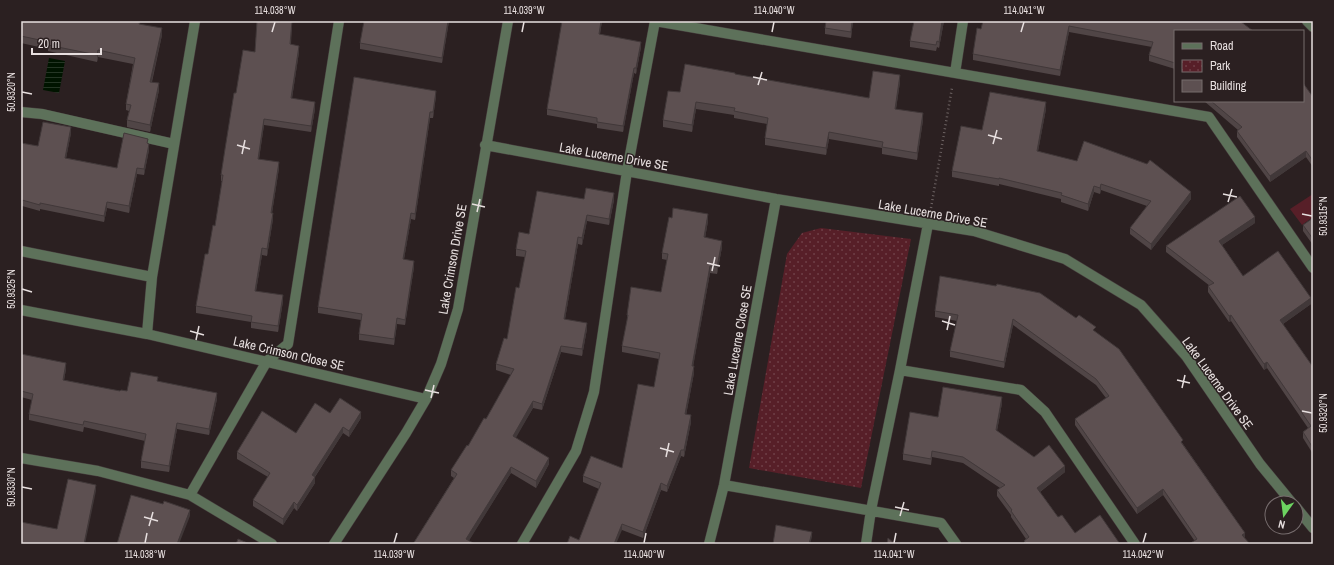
<svg xmlns="http://www.w3.org/2000/svg" width="1334" height="565" font-family="'Archivo Narrow',sans-serif">
  <defs>
    <pattern id="park-dots" width="8" height="8" patternUnits="userSpaceOnUse"><rect width="8" height="8" fill="#571f28"/><path d="M2 2h.1M6 6h.1" fill="none" stroke="#6f3f47" stroke-width="1.8" stroke-linecap="round"/></pattern>
    <pattern id="water-rules" width="6" height="5" patternUnits="userSpaceOnUse"><rect width="6" height="5" fill="#001400"/><path d="M0 2.5h6" fill="none" stroke="#253625"/></pattern>
  </defs>
  <rect width="100%" height="100%" fill="#2b2021"/>
  <path fill="#571f28" d="M1313,194v23l-11,8 -12,-16z"/>
  <path fill="url(#park-dots)" d="M821,228l90,11 -50,249 -112,-20 38,-214 15,-21z"/>
  <path fill="url(#water-rules)" d="M49,58l16,3 -6,32 -16,-3z"/>
  <g fill="none" stroke-linecap="round" stroke-linejoin="round">
    <defs>
      <path id="minor" d="M1307,21l6,6
        M955,73l8,-52
        M21,112l21,2 132,30
        M485,145l291,54 198,32 91,28 76,46 45,51 74,108 32,39
        M21,251l131,26
        M21,310l126,24 279,65
        M147,334l5,-57 43,-256
        M900,370l121,20 24,22 90,132
        M21,458l77,13 92,24 82,49
        M724,485l217,38 15,21
        M190,495l77,-134 21,-17 51,-323
        M1296,507l17,21
        M334,544l72,-111 20,-34 15,-35 17,-55 50,-288
        M522,544l54,-93 18,-59 33,-221 28,-150 554,96 104,151
        M709,544l15,-59 52,-286
        M866,544l5,-34 29,-140 28,-146"/>
    </defs>
    <use href="#minor" stroke="#453b3c" stroke-width="11"/>
    <path stroke="#6d6363" stroke-width="2.5" stroke-dasharray="1 3" stroke-linecap="butt" d="M931,208l21,-120"/>
    <use href="#minor" stroke="#5d715a" stroke-width="10"/>
  </g>
  <path fill="#504546" d="M21,21h119v3l22,11 -10,47 7,8 -9,42 -23,-5v-7l2,-9 -3,-1v-6l7,-40 -35,-7 -1,5 -49,-11v-2l-27,-6z
    M257,21h35l-1,23 8,8 -7,46 23,11 -4,23 -47,-7 -5,34 20,9 -7,45 1,6 -6,37 -5,-1 -6,36 27,10 -5,31 -27,-4v-6l-55,-9v-7l12,-52 7,-28 7,-45h-1v-6l15,-82 19,-41z
    M449,21l-7,42 -82,-14v-6z
    M602,21l-2,13 41,13 -5,27 -2,-1 -11,59 -26,-4v-4l-50,-9v-6z
    M853,21l-2,17 -26,-4v-6z
    M944,21l-5,27 -2,-1 -1,4 -26,-4v-6z
    M983,21l192,10v38l-26,-8v-6l3,-8 -83,-15 -9,44 -87,-16v-6l8,-25z
    M735,75l134,23 31,-16 -4,27 27,11 -6,40 -35,-6v-6l-53,-9 -3,16 -61,-10v-7l2,-14 -33,-6v-3l-38,-6 -4,23 -29,-5v-7l17,-28z
    M436,96l-3,22h-3l-15,102 -4,-1 -7,40 10,8 -9,58 -8,-1 -3,21 -35,-5v-6l2,-14 -43,-7v-6z
    M1313,97v70l-7,-10 -36,25 -33,-45v-6l1,-1 -34,-29h99z
    M1046,109l-8,42 153,48 -40,51 -21,-16v-6l17,-22 -46,-16 -1,4 -6,-2 -6,19 -27,-9v-3l-62,-15v2l-47,-9v-6l30,-41z
    M71,133l-5,25 51,10 31,-25 1,7 -5,25 -7,-1 -8,39 -22,-5 -3,14 -64,-13v2l-18,-5v2h-1v-65l17,3z
    M584,199l30,1 -5,25 -22,-4 -5,24 -4,-1 -13,75 22,10 -5,27 -21,-4 -19,58 -9,-2 -18,30 34,26 -13,24 -25,-15 -42,67 -56,4 41,-66 -3,-2v-6l17,-24 18,-27 25,-44 -15,-5v-6l11,-25 12,-51 6,-31 -9,-1v-7l13,-15z
    M672,218l36,3 -3,17 17,9 -5,27 -7,-1 -17,93 1,7 -8,42 5,7 -7,35 -3,-1 -14,36 -6,-2 -18,48 -21,-8 -43,10 20,-51 -16,-7v-6l39,-8 32,-81 5,-28 -37,-7v-6l5,-25v-6l34,-23 6,-32 -5,-1v-6z
    M1313,218v27l-10,-14v-6z
    M1255,223l-33,22 21,31 68,28 -28,20 30,43v87l-10,-16v-6l5,-4 -41,-60 -3,2 -33,-49 -2,1 -21,-30v-6h2l-44,-34v-6z
    M940,276l156,56 87,112 62,89 -51,7 -31,-45 -26,19 -62,-89v-6l31,-21 -10,-13 -83,-60 -9,43 -54,-11v-6l7,-30 -22,-4v-6z
    M21,354l45,15 -2,11 56,11h7l31,-10 59,18 -8,36 -32,-6 -8,43 -28,-4v-7l4,-20 -61,-14 -1,5 -54,-12v-6l3,-14 -11,-3z
    M1002,403l-5,28 37,26 31,15 -25,20 18,25 17,16 45,11h-96v-3l2,-2 -15,-22v-2l-14,-19v-6l3,-2 -37,-25 -31,-6 -1,8 -28,-5v-6l35,-37z
    M330,413l31,5 -12,19 -6,-4 -28,44v6l-18,28 -3,-3 -11,17 -30,-19v-6l15,-23 -31,-18v-7l59,-19z"/>
  <path fill="#413839" d="M448,21h1l-7,42v-5z
    M601,21h1l-3,19v-6z
    M852,21h1l-2,17v-6z
    M942,21h2l-5,27v-6z
    M1069,26v6l-9,44v-6z
    M162,28v7l-12,53v-6z
    M641,42v5l-5,27v-6z
    M299,46v6l-8,53v-7z
    M98,50v7l-1,5v-7z
    M634,68v5l-11,59v-6z
    M900,75v7l-5,33v-6z
    M159,83v7l-9,42v-7z
    M436,91v5l-3,22v-6z
    M315,102v7l-4,23v-6z
    M696,102v7l-4,23v-7z
    M1046,102v7l-9,48v-6z
    M430,112v6l-15,102v-6z
    M923,113v7l-6,40v-7z
    M264,119v6l-6,40v-6z
    M71,127v6l-6,31v-6z
    M829,132v7l-3,16v-7z
    M149,144v6l-5,25v-6z
    M1306,151v6l-36,25v-6z
    M279,162v6l-8,51v-6z
    M137,168v6l-8,39v-7z
    M1101,184v6l-1,4v-6z
    M1094,186v6l-6,19v-7z
    M1191,192v7l-40,51v-6z
    M614,193v7l-5,25v-6z
    M107,202v6l-3,14v-6z
    M273,213v6l-6,37v-7z
    M411,213v6l-8,46v-6z
    M708,214v7l-4,23v-7z
    M587,215v6l-5,24v-7z
    M1255,217v6l-36,24v-6z
    M578,237v7l-14,81v-6z
    M722,241v6l-5,27v-7z
    M262,248v7l-7,42v-6z
    M414,261v6l-9,58v-5z
    M710,266v7l-18,100v-7z
    M283,295v6l-5,31v-6z
    M1311,298v6l-31,22v-6z
    M1231,315v6l-2,1v-6z
    M397,318v6l-3,21v-6z
    M1013,319v6l-9,43v-6z
    M587,323v6l-5,27v-7z
    M561,346v6l-19,58v-6z
    M1267,362v6l-3,2v-6z
    M66,363v6l-3,17v-6z
    M694,366v7l-9,48v-7z
    M217,393v6l-8,36v-6z
    M1002,397v6l-6,33v-6z
    M533,401v7l-20,35v-7z
    M361,412v6l-12,19v-6z
    M691,415v7l-7,35v-7z
    M177,423v6l-8,43v-6z
    M343,427v6l-31,48v-6z
    M681,450v6l-14,36v-6z
    M549,458v6l-13,24v-7z
    M1065,466v6l-28,22v-6z
    M511,467v6l-44,71 -1,-5z
    M315,477v6l-18,28v-6z
    M661,483v7l-18,48v-6z
    M96,485v6l-11,53h-1z
    M1163,489v6l-26,19v-6z
    M294,502v6l-11,17v-6z
    M190,510v6l-11,28h-2z
    M622,524v6l-6,14h-2z
    M812,532v5l-2,7h-1z
    M1245,533v5l-3,-3z"/>
  <path fill="#5d5051" stroke="#413839" d="M21,21h119l-1,3 23,4 -12,54 9,1 -9,42 -23,-5 4,-15 -5,-1 9,-46 -37,-8 -1,5 -49,-10 1,-3 -28,-6z
    M257,21h35l-2,23 9,2 -8,52 24,4 -4,24 -47,-7 -6,40 21,3 -8,51h2l-6,36 -5,-1 -7,43 28,4 -5,31 -27,-4 1,-6 -56,-10 9,-52h3l5,-29 2,1 8,-51h-2l4,-26 9,-56h2l7,-43 12,2z
    M364,21h84l-6,37 -82,-15z
    M562,21h39l-2,13 42,8 -5,26h-2l-11,58 -26,-4v-4l-50,-9z
    M826,21h26l-1,11 -26,-4z
    M914,21h28l-3,21 -2,-1 -1,4 -26,-4z
    M983,21h257l13,10h-78v32l-26,-8 4,-13 -84,-16 -9,44 -87,-16 4,-26 4,1z
    M685,64l50,9v1l134,24 4,-27 27,4 -5,34 28,4 -6,40 -35,-6 1,-5 -54,-10 -3,16 -61,-10 3,-20 -34,-7 1,-3 -39,-6 -4,23 -29,-5 5,-29 12,1z
    M354,77l82,14 -3,21h-3l-15,102 -4,-1 -8,46 11,2 -9,59 -8,-2 -3,21 -35,-5 3,-20 -44,-7z
    M1303,83l10,14v64l-7,-10 -36,25 -33,-45 5,-4 -31,-26h92z
    M990,92l56,10 -9,49 40,10 7,-20 63,23 3,-4 41,32 -40,52 -21,-16 21,-27 -50,-17 -1,4 -6,-2 -6,18 -27,-9 1,-2 -63,-15v1l-47,-8 9,-45 21,4z
    M43,122l28,5 -6,31 52,10 7,-35 24,6 -1,4 2,1 -5,25 -7,-1 -8,38 -22,-4 -3,14 -64,-13v2l-18,-5v2l-1,-1v-58l17,3z
    M586,188l28,5 -5,26 -22,-4 -5,23 -4,-1 -14,82 23,4 -5,26 -21,-3 -19,58 -9,-3 -20,35 36,22 -13,23 -25,-14 -45,72 9,5h-62l44,-70 -6,-4 16,-25 1,1 16,-28 2,1 28,-50 -18,-5 8,-26 3,1 9,-52 3,1 7,-37 -10,-2 3,-17 10,2 8,-43 47,8z
    M1240,196l15,21 -36,24 24,35 35,-25 33,47 -31,22 33,47v81l-10,-16 8,-6 -44,-64 -3,2 -33,-49 -2,1 -21,-30 6,-3 -48,-37z
    M673,208l35,6 -4,23 18,4 -5,26 -7,-1 -18,100h2l-9,48 6,1 -7,35h-3l-14,36 -6,-3 -18,49 -21,-8 -8,20h-47l3,-8 9,4 22,-57 -18,-7 8,-20 31,12 16,-84 16,3 6,-34 -38,-7 6,-31h-1l4,-28 30,5 7,-38 -6,-1 7,-36 3,1z
    M1313,218v21l-10,-14z
    M940,276l56,10 1,-2 43,9 36,25 3,-3 17,12 -3,3 26,19 64,91 -2,2 64,91 -3,2 8,9h-61l8,-5 -34,-50 -26,19 -62,-89 34,-23 -13,-17 -83,-60 -9,43 -54,-11 8,-36 -23,-4z
    M21,354l45,9 -3,17 57,11 1,-1 6,1 4,-19 27,5 -1,4 60,12 -8,36 -32,-6 -8,43 -28,-5 5,-27 -62,-13 -1,4 -54,-11 4,-20 -12,-3z
    M943,387l59,10 -6,33 38,27 15,-12 16,21 -28,22 21,29 4,-2 13,18 25,-18 20,29h-93l-3,-3 5,-4 -18,-26 1,-1 -15,-20 8,-5 -42,-28 -31,-6 -1,8 -28,-5 7,-42 28,5z
    M340,398l21,14 -12,19 -6,-4 -31,48 3,2 -18,28 -3,-3 -11,17 -30,-19 17,-27 -33,-21 25,-41 34,22 19,-30 15,10z
    M68,479l28,6 -12,59h-63v-22l36,7z
    M131,495l32,9 1,-3 26,9 -13,34h-60z
    M776,525l36,7 -3,12h-36z
    M888,538l7,6h-8z
    M238,539l12,5h-14z"/>
  <path fill="none" stroke="#e7dfdf" stroke-width="1.5" d="M272,32l3,-10M522,32l2,-10M772,32l2,-10M1021,32l3,-10M753,77l14,3M758,85l4,-13M22,92l10,2M988,135l14,4M993,144l4,-14M237,145l13,4M242,154l3,-14M1223,194l14,3M1228,202l4,-13M472,204l13,3M477,212l3,-13M1302,214l10,2M707,263l13,3M712,271l3,-14M22,289l10,3M942,321l13,4M947,330l3,-14M190,331l14,4M196,340l3,-14M1177,380l13,3M1182,388l3,-13M425,390l14,3M431,398l3,-13M1302,411l10,2M660,448l14,4M666,457l3,-14M22,487l10,2M895,507l14,3M900,516l4,-14M144,517l14,4M149,526l4,-14M145,543l2,-10M394,543l3,-10M644,543l2,-10M894,543l2,-10M1143,543l3,-10"/>
  <g text-anchor="middle" stroke-width="3" stroke-linejoin="round" paint-order="stroke">
    <g font-size="13" fill="#e7dfdf" stroke="#2b2021">
      <text transform="translate(614 156) rotate(10)" y="5">Lake Lucerne Drive SE</text>
      <text transform="translate(933 213) rotate(10)" y="5">Lake Lucerne Drive SE</text>
      <text transform="translate(452 259) rotate(-80)" y="5">Lake Crimson Drive SE</text>
      <text transform="translate(737 340) rotate(-80)" y="5">Lake Lucerne Close SE</text>
      <text transform="translate(289 353) rotate(13)" y="5">Lake Crimson Close SE</text>
      <text transform="translate(1218 383) rotate(54)" y="5">Lake Lucerne Drive SE</text>
    </g>
  </g>
  <rect width="1334" height="565" fill="none" stroke="#2b2021" stroke-width="44"/>
  <rect x="1174" y="30" width="130" height="72" fill="#2b2021" stroke="#766c6d"/>
  <rect x="1182" y="43" width="20" height="6" fill="#5d715a" stroke="#766c6d"/>
  <text x="1210" y="50" font-size="12" fill="#e7dfdf">Road</text>
  <rect x="1182" y="60" width="20" height="12" fill="url(#park-dots)" stroke="#766c6d"/>
  <text x="1210" y="70" font-size="12" fill="#e7dfdf">Park</text>
  <rect x="1182" y="80" width="20" height="12" fill="#5d5051" stroke="#766c6d"/>
  <text x="1210" y="90" font-size="12" fill="#e7dfdf">Building</text>
  <g transform="translate(1284 515) rotate(194)"><circle r="19" fill="#2b2021" stroke="#766c6d"/>
  <path d="M0-3L7 15L0 10L-7 15Z" fill="#6dd361"/>
  <text y="-6" font-size="11" font-weight="bold" text-anchor="middle" fill="#e7dfdf">N</text>
  </g>
  <path d="M32 48v6h69v-6" fill="none" stroke="#e7dfdf" stroke-width="2"/>
  <text x="38" y="48" font-size="12" fill="#e7dfdf" stroke="#2b2021" stroke-width="3" paint-order="stroke">20 m</text>
  <rect x="22" y="22" width="1290" height="521" fill="none" stroke="#e7dfdf" stroke-width="1.5"/>
  <g font-size="10" text-anchor="middle" fill="#e7dfdf">
    <text x="275" y="14">114.038°W</text>
    <text x="524" y="14">114.039°W</text>
    <text x="774" y="14">114.040°W</text>
    <text x="1024" y="14">114.041°W</text>
    <text transform="translate(11 92) rotate(-90)" y="4">50.9320°N</text>
    <text transform="translate(1323 216) rotate(-90)" y="4">50.9315°N</text>
    <text transform="translate(11 289) rotate(-90)" y="4">50.9325°N</text>
    <text transform="translate(1323 413) rotate(-90)" y="4">50.9320°N</text>
    <text transform="translate(11 487) rotate(-90)" y="4">50.9330°N</text>
    <text x="145" y="558">114.038°W</text>
    <text x="394" y="558">114.039°W</text>
    <text x="644" y="558">114.040°W</text>
    <text x="894" y="558">114.041°W</text>
    <text x="1143" y="558">114.042°W</text>
  </g>
</svg>
